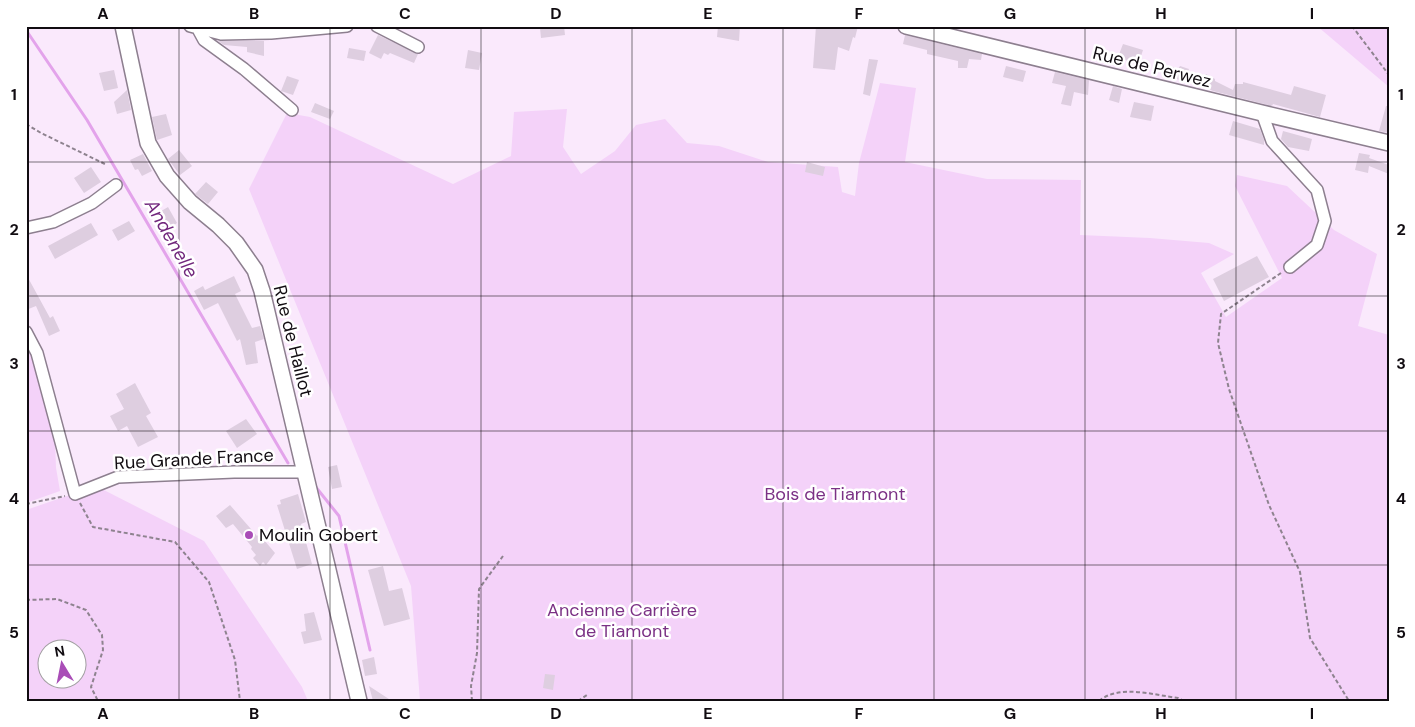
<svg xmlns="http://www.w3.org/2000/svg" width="1415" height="727" font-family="'DM Sans',sans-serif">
  <rect width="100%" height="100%" fill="#fae9fc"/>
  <path fill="#f4d2f9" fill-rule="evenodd" d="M1317,26h72v61z
    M880,83l36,5 -11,74 82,17 94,1 -1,55 70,3 59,5 25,11 -33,19 25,44 56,-39 -47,-92 2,-11 50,11 47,44 43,24 -19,72 31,9v366h-969l-9,-115 -162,-397 38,-76 23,4 143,67 58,-28 3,-44 53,-3 -4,38 18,27 34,-23 21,-26 29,-6 22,24 32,3 49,16 70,5 4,25 13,4 4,-33z
    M26,335l11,21 18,85 1,27 4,23 -34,12z
    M96,486l108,55 98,146 6,14h-282v-191zM48,650h30v30h-30z"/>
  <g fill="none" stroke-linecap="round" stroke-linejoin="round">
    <path stroke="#e3a3eb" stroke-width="3" d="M26,30l61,90 201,343
      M315,486l24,30 31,134"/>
  </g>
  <path fill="#decee0" d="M549,26h15l1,9 -24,3 -1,-10z
    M718,26h22l-1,15 -22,-4z
    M816,26h42l-3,12 -2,-1 -4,14 -11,-4 -3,23 -22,-2z
    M378,35l40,19 -4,9 -24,-10 -2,2 -4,-2 -3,6 -12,-6z
    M905,35l77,19 -1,6 -12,-1 -2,9h-9v-7l-31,-7v-4l-24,-6z
    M218,41h46v15l-17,-4v-5l-23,-2z
    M1123,44l20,6 -5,15 -20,-8z
    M349,48l17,3 -2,10 -17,-3z
    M468,50l14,3 -3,17 -14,-2z
    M869,59l9,1 -8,36 -7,-2z
    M1006,66l20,5 -3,11 -20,-5z
    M1180,66l9,3 -5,13 -17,-7 5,-8 6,2z
    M114,70l4,18 -14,3 -5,-18z
    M1055,72l34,8 -1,15 -14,-3 -3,14 -10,-2 5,-18 -14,-3z
    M1206,74l9,5v2l18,9 2,-6h8v-2l48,13 3,-9 32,9 -6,22 -47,-13 -1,2 -59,-15 -14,-6z
    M287,76l12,4 -6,15 -12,-4z
    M1113,86l9,3 -3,14 -10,-3z
    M127,90l4,20 -14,4 -3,-12z
    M1134,102l20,4 -3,15 -21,-4z
    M315,103l19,8 -4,8 -19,-7z
    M1386,106h3v27l-10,-2z
    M166,114l6,21 -15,5 -5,-23z
    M1233,121l27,8 4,11v5l-35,-10z
    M1283,131l29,8 -3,12 -21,-4 -7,-8z
    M179,150l13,16 -12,9 -12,-16z
    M1359,153l11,2 -1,3 20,7v9l-20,-8 -1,7 -13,-3z
    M143,154l9,17 -10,5 -4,-7 -3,1 -5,-10z
    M807,162l18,5 -2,9 -18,-4z
    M91,167l10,15 -17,11 -10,-15z
    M206,182l12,10 -10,12 -13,-10z
    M168,207l9,16 -16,11 -10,-17z
    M129,221l6,10 -17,10 -6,-11z
    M91,223l7,12 -43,24 -7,-13z
    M1257,256l12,21 -45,24 -11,-22z
    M26,274l24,44 3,-2 7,15 -11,5 -13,-30 -10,4z
    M234,276l7,15 -6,3 17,34 8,-2 4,13 -9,3 3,21 -12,2 -6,-26 -3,2 -19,-38 -14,7 -10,-19 9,-5 2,4z
    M135,383l16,30 -5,3 12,21 -20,10 -11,-21 -9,5 -8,-15 14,-7 -8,-15z
    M246,419l11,15 -20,14 -11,-17z
    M337,465l5,22 -10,2 -4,-22z
    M298,494l8,28 -5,2 11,40 -15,5 -20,-64 4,-1 -1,-4z
    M230,505l27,31 2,-2 16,19 -9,12 -3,-3 -3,4 -7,-8 3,-3 -5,-6 1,-2 -19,-23 -7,4 -10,-12z
    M383,566l6,25 13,-3 8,31 -26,7 -16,-56z
    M314,612l8,28 -18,4 -3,-12 5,-1 -2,-17z
    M374,657l3,17 -12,2 -3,-16z
    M545,674l10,1 -2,15 -10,-2z
    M369,686l23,15h-19z"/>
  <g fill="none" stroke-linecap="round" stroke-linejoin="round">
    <defs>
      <path id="street" d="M190,26l31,8 50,-1 76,-7
        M377,26l41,21
        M198,29l6,11 40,29 48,41
        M1262,113l10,28 45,49 8,31 -8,24 -27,22
        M26,228l27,-6 39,-19 24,-18
        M26,332l11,21 38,141 43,-17 116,-5h72"/>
      <path id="secondary" d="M123,26l25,117 19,33 23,26 28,23 18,18 19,27 7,21 97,410
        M906,26l356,87 127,30"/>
    </defs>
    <use href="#street" stroke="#8d7f8f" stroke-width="14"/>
    <use href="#secondary" stroke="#8d7f8f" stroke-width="18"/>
    <path stroke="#8e838f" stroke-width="2" stroke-dasharray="4 2.5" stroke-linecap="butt" d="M1352,26l37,49
      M26,124l15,9 66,32
      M1281,273l-60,41 -3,29 11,46 40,116 31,67 10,66 39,63
      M80,503l13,24 82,15 34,40 26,78 5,41
      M26,504l39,-8
      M26,600l31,-1 29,11 16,25 1,15 -12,37 7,14
      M472,701l-1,-15 6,-33 2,-64 24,-33
      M578,701l9,-6
      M1099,701c20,-17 55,-6 79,-3l6,3"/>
    <use href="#street" stroke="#fff" stroke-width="11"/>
    <use href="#secondary" stroke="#fff" stroke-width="15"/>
  </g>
  <path fill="none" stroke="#110c11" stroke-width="1" stroke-opacity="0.55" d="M179,26v675M330,26v675M481,26v675M632,26v675M783,26v675M934,26v675M1085,26v675M1236,26v675M26,162h1363M26,296h1363M26,431h1363M26,565h1363"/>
  <circle fill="#a94db7" stroke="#fff" stroke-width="2" cx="249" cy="535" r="5"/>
  <g text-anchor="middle" stroke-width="5" stroke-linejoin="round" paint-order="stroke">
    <g font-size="18" fill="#110c11" stroke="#fff">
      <text transform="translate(1152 67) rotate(14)" y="6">Rue de Perwez</text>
      <text transform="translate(293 341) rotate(76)" y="6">Rue de Haillot</text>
      <text transform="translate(194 459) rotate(-3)" y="6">Rue Grande France</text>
    </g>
    <g font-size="18" fill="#7b3185" stroke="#fff">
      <text x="835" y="500">Bois de Tiarmont</text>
      <text x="622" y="616">Ancienne Carrière<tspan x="622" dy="21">de Tiamont</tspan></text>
    </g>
    <g font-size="18" fill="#110c11" stroke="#fff" text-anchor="start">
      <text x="259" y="541">Moulin Gobert</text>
    </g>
    <g font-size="19" font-style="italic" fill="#71277c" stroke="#fff">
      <text transform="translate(172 238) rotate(60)" y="7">Andenelle</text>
    </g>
  </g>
  <rect width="1415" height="727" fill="none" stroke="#ffffff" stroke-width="55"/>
  <g transform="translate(62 664) rotate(350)"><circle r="24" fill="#ffffff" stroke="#a09ea0"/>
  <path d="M0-4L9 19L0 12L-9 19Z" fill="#a94db7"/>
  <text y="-8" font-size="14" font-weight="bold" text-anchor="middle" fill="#110c11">N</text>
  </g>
  <rect x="28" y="28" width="1360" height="672" fill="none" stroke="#110c11" stroke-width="2"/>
  <g font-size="16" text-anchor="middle" font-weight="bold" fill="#110c11">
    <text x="103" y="19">A</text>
    <text x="254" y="19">B</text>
    <text x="405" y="19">C</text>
    <text x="556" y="19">D</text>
    <text x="708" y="19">E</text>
    <text x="859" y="19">F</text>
    <text x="1010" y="19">G</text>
    <text x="1161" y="19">H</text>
    <text x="1312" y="19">I</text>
    <text x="14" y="100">1</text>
    <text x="1401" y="100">1</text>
    <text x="14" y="235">2</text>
    <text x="1401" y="235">2</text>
    <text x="14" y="369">3</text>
    <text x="1401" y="369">3</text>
    <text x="14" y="504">4</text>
    <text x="1401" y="504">4</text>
    <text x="14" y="638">5</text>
    <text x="1401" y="638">5</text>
    <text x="103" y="719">A</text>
    <text x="254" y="719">B</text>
    <text x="405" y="719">C</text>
    <text x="556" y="719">D</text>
    <text x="708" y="719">E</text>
    <text x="859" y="719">F</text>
    <text x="1010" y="719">G</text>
    <text x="1161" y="719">H</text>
    <text x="1312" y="719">I</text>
  </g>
</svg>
